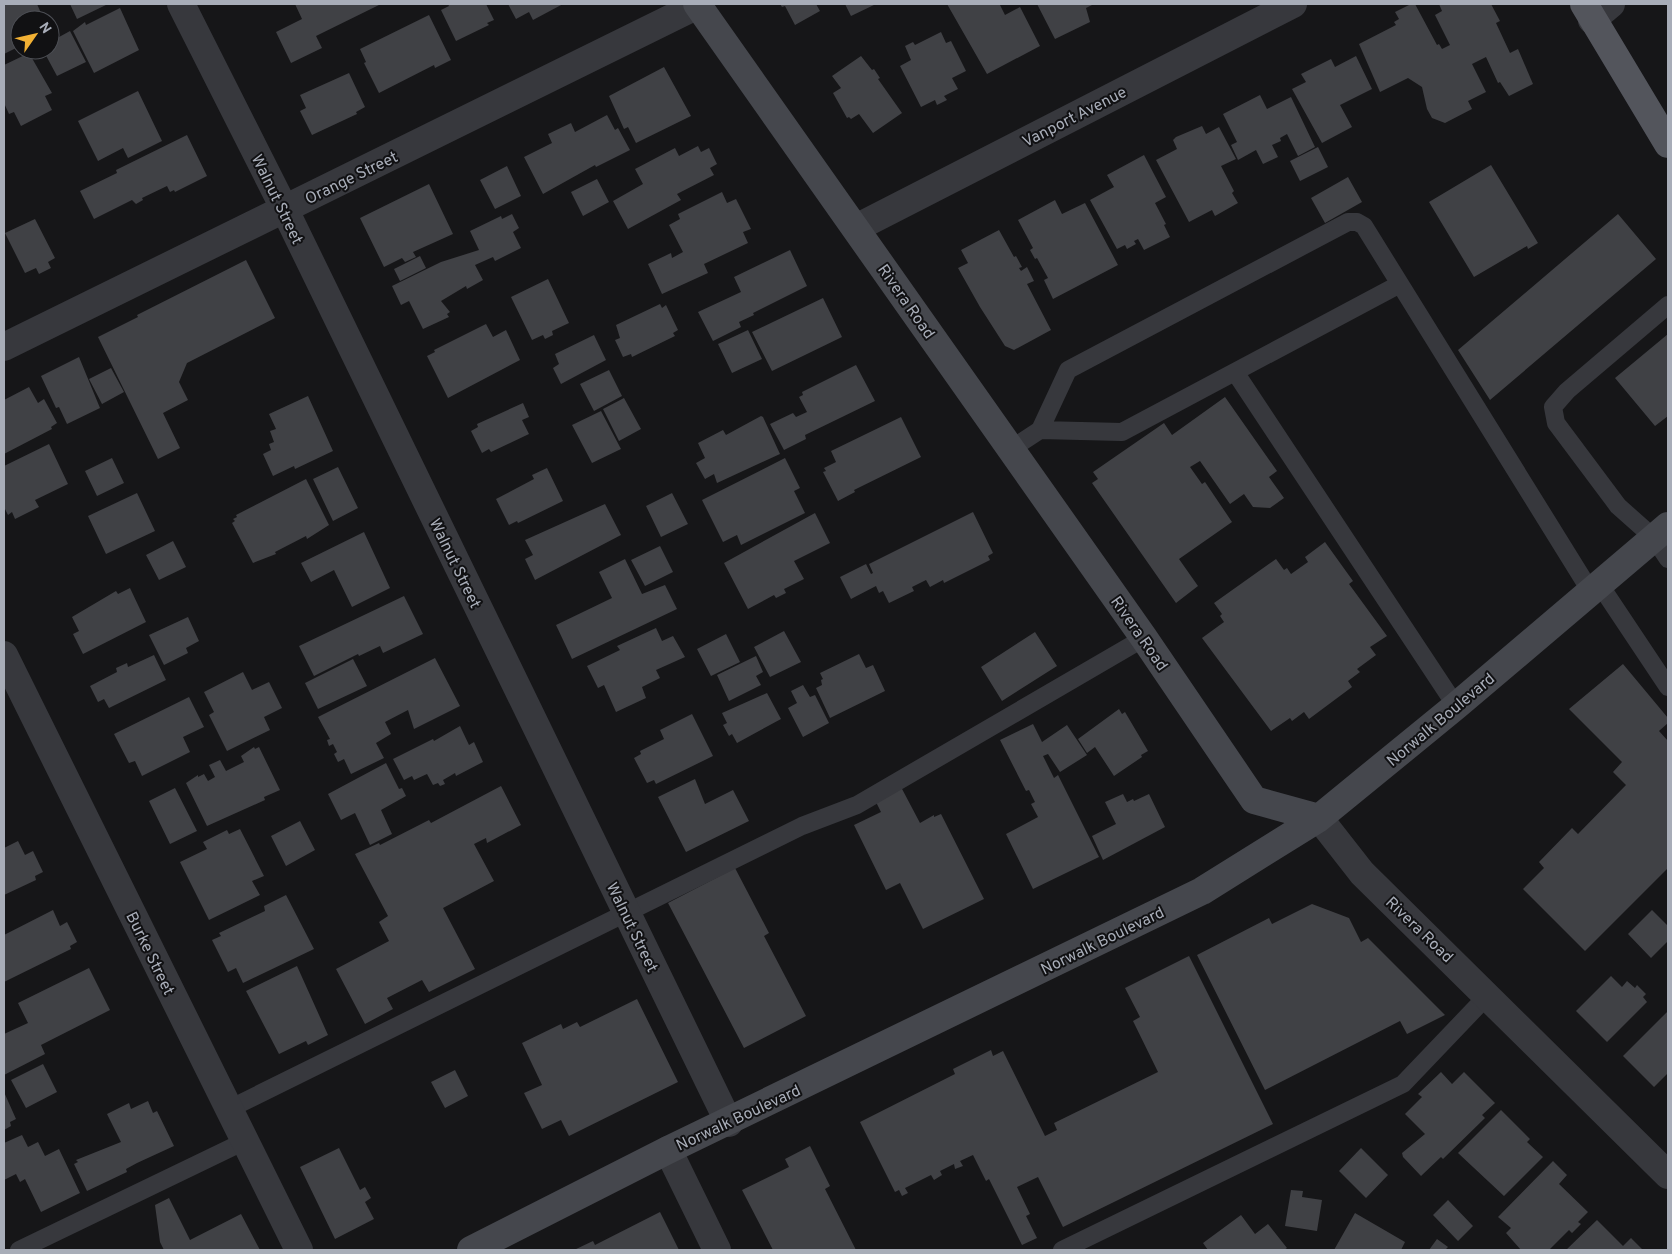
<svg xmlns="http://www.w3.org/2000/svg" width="1672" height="1254" font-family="Overpass,sans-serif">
  <rect width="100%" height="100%" fill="#161618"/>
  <path fill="#404145" d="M4,4h33l7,16h-24v26l-16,8z
    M70,4h38l-31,15z
    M295,4h86l-65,32 6,12 -31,15 -15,-31 26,-13z
    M448,4h38l8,16 -7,3 2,2 -33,16 -15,-31 8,-4z
    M508,4h55l-30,16 -4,-8 -13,7z
    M780,4h36l4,7 -25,14 -10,-19 -3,1z
    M845,4h31l-25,12z
    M947,4h56l-3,1 5,10 15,-8 20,39 -53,28z
    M1037,4h57l-8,4 4,14 -35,17z
    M1411,4h4l22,41 2,-1 3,5 8,-4 -15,-30 7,-4 -3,-7h52l9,17 -4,2 14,30 8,-4 15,35 -24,12 -9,-14 -2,1 -12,-26 -14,7 14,28 -18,9 4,8 -27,14 -13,-5 -5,-9 -5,-22 -14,-9 -28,14 -21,-48 37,-19 -2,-3 5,-3 -4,-7z
    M120,8l19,42 -45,23 -21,-42 12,-9 1,3z
    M429,15l22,45 -16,8 -1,-3 -55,28 -15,-30 2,-1 -6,-13z
    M70,31l16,31 -29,14 -14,-26h7v-8z
    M941,32l5,11 5,-2 15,30 -14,7 6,11 -14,7 3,4 -10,5 -2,-5 -14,7 -21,-41 11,-6 -6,-14 8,-4 2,3z
    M29,53l23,40 -7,3 7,14 -31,16 -7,-14 -5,2 -5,-11v-38z
    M861,56l11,14 2,-1 6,9 -2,1 24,34 -29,20 -14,-19 -8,5 -2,-2 -2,1 -14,-25 8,-5 -9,-12z
    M1356,56l16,33 -32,16 12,22 -30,16 -30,-54 14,-7 -5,-8 30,-15 4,8z
    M664,67l27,49 -55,27 -8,-16 -4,2 -15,-33z
    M349,73l16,34 -9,5 1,2 -45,21 -12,-24 6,-3 -6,-13z
    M138,91l24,50 -34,17 -5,-10 -25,13 -20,-40z
    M1260,95l7,14 24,-12 24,50 -17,9 -11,-22 -7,4 1,3 -9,4 6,12 -15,7 -7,-14 -18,10 -7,-15 6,-3 -14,-28z
    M607,115l8,15 3,-2 12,22 -34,17 -1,-2 -52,29 -19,-37 28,-14 -4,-9 23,-11 4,9z
    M1202,126l4,8 13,-7 17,32 -15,7 13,25 -2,2 6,10 -23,13 -3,-6 -23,12 -33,-62 21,-11 -4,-9 3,-3z
    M187,135l20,41 -32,16 -1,-2 -4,2 -3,-6 -25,12 1,2 -7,4 -4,-4 -38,19 -14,-28 37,-18 -1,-3z
    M698,146l3,6 8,-4 8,16 -7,4 4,7 -37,19 4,6 -53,29 -15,-28 30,-17 -8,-15 40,-21 4,8z
    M1318,147l10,20 -28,14 -10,-20z
    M1144,155l22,42 -11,6 11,21 -2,1 6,12 -26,13 -6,-11 -4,2 2,3 -9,5 -2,-4 -8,4 -27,-49 24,-13 -7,-12z
    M1491,165l47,78 -10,6 -1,-3 -53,31 -45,-75z
    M507,166l14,30 -26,13 -15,-29z
    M1348,177l14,25 -37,21 -14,-25z
    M597,179l12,23 -26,14 -12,-24z
    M429,184l24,50 -40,18 3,5 -11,5 -3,-4 -18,9 -24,-49z
    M722,192l5,11 9,-4 15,30 -8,3 5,11 -44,21 4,9 -46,21 -14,-30 23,-11 1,5 11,-6 -14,-27 11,-6 -2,-5z
    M1055,200l7,14 23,-11 33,62 -65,34 -9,-19 4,-2 -11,-20 -2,1 -5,-9 3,-2 -15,-28z
    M512,214l7,14 -6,4 8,16 -26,13 -2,-4 -18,8 8,15 -16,9 -1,-3 -25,15 9,11 -3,2 2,3 -26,12 -14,-28 -8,4 -9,-19 49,-24 38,-12 -9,-19 31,-15 1,3z
    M1618,214l38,45 -166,141 -32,-50z
    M35,219l20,39 -7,4 3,6 -12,6 -3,-6 -11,5 -20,-40z
    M999,230l15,27 2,-1 6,11 -3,1 2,3 6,-4 7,14 -7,3 24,46 -37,20 -9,-4 -25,-39 -22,-39 10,-5 -7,-13z
    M790,250l17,36 -54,27 1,2 -15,7 2,5 -28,14 -15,-29 43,-20 -7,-15z
    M420,256l6,12 -26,13 -6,-12z
    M246,260l29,58 -88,45 -8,19 9,18 -25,13 17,35 -22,11 -60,-122 40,-20 -1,-2z
    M548,279l21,44 -17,8 1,4 -8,4 -2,-4 -11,5 -21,-43z
    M823,298l19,39 -70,34 -20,-39z
    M660,304l2,4 4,-3 12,25 -5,3 2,3 -43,21 -1,-3 -8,3 -8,-17 5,-2 -4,-13z
    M486,324l7,13 13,-7 14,30 -72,38 -21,-42 8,-4 -1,-2z
    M748,330l14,29 -30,14 -14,-29z
    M1668,334v82l-13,10 -40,-48z
    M594,335l12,25 -45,24 -8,-16 6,-4 -4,-10z
    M79,357l21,51 -33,16 -8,-17 -3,1 -15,-32z
    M856,365l19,36 -70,34 1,4 -22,11 -14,-26 23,-11 3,4 11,-5 -8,-15 4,-2 -1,-3z
    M111,368l13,24 -22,12 -13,-25z
    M609,370l13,26 -28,15 -14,-27z
    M29,387l9,16 6,-4 13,24 -6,4 1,2 -48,25v-54z
    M308,396l25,55 -38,18 -1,-3 -21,10 -10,-22 8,-4 -2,-6 5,-2 -4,-11 6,-2 -7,-15z
    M1225,397l52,74 -8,6 15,21 -14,10 -17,-1 -9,-13 -14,10 -30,-43 -10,6 12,17 3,-2 27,40 -53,37 19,27 -22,17 -84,-120 6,-4 -5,-7 71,-49 8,12z
    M624,398l17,31 -22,12 -16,-32z
    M523,403l6,14 -7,3 7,14 -38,18 -2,-3 -7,4 -11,-22 7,-4 -1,-3z
    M601,411l20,38 -29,14 -20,-38z
    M761,416l2,1 17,37 -63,29 -3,-9 -9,5 -9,-16 9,-5 -7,-15 25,-13 3,5z
    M901,417l20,40 -67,33 1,2 -17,9 -15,-29 3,-1 -2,-3 12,-6 -5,-11z
    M49,444l19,40 -33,16 4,7 -24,12 -3,-7 -4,3 -4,-8v-41z
    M112,458l12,25 -27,13 -12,-25z
    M785,458l15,30 -6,3 11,22 -64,32 -4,-10 -14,7 -21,-42z
    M338,467l20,41 -25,13 -20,-42z
    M547,468l16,33 -45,22 -1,-2 -8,4 -13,-26 38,-20 -2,-4z
    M306,479l23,46 -22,14 -1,-3 -31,16 1,2 -23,9 -21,-40 3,-2 -2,-2 4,-2 -1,-2z
    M137,493l18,38 -49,23 -18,-38z
    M672,493l16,31 -27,13 -15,-31z
    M605,504l16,31 -86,45 -10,-21 8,-4 -8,-15z
    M973,512l20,41 -5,3 2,4 -46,23 -1,-3 -13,7 -4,-7 -14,7 2,4 -25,12 -6,-12 -4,2 -3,-7 -25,13 -11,-22 26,-13 5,10 2,-1 -4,-9z
    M815,513l15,30 -36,18 10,18 -20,10 2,4 -10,5 -2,-3 -26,14 -24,-46z
    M364,532l26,56 -38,19 -18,-37 -23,12 -10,-19z
    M173,541l13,26 -27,13 -13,-25z
    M1325,542l28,39 -4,3 38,52 -17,11 6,8 -19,14 3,3 -12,9 4,6 -43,32 -5,-7 -12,9 -2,-3 -19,13 -69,-93 22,-16 -4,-6 2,-2 -8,-11 62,-44 8,11 3,-2 4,6 17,-12 -3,-5z
    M660,546l13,26 -28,14 -14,-26z
    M625,559l17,35 23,-9 12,24 -105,50 -16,-34 56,-27 -13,-26z
    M130,588l16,34 -63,32 -10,-20 6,-3 -7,-14 44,-26 2,3z
    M404,596l19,38 -40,19 -3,-7 -21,10 -1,-2 -44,22 -15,-30z
    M188,617l11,24 -13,7 2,5 -24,12 -15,-30z
    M656,628l6,13 11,-5 12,21 -29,13 4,8 -18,9 4,11 -30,14 -12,-27 -6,3 -11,-22 33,-16 -3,-4z
    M784,631l17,31 -31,15 -16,-30z
    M1035,632l22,34 -55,35 -21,-34z
    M726,634l14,28 -29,14 -14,-27z
    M859,654l7,14 7,-3 12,26 -55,27 -14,-30 6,-3 -1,-5 2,-1 -3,-6z
    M154,655l12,25 -57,28 -5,-9 -6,3 -8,-16 27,-14 -1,-4 11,-5 1,4z
    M756,656l7,16 -7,4 5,9 -32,16 -12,-26z
    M435,658l25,48 -46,23 -6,-19 -23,12 6,12 -15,9 8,15 -33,16 -7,-15 -6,3 -4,-8 3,-2 -4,-8 -4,2 -2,-6 3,-1 -12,-22z
    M353,659l14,27 -49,23 -13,-26z
    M1623,664l45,54v5l-9,8 9,10v127l-83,83 -62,-62 21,-21 -5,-6 33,-34 6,6 48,-49 -13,-13 9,-10 -53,-53z
    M243,672l9,18 17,-8 13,26 -18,9 6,13 -43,21 -18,-36 5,-3 -10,-20z
    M803,685l7,12 5,-2 14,28 -26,14 -15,-29 9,-5 -6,-12z
    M767,693l14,26 -44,24 -5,-9 -3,2 -6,-11 4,-2 -5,-10z
    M189,697l15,30 -21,10 7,15 -48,24 -7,-15 -6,2 -15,-29z
    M1119,709l3,5 3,-2 23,39 -7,4 1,2 -28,19 -19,-29 -8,6 -9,-14z
    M692,714l21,42 -57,28 -2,-4 -7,3 -13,-25 7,-4 -1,-3 24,-12 -4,-9z
    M1033,724l9,18 25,-17 20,30 -27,17 -12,-18 -5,2 11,22 4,-3 41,82 -66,32 -27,-55 32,-17 -7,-13 4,-2 -6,-12 -3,1 -26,-51z
    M460,726l9,19 5,-3 9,20 -27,14 -1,-3 -5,3 -7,4 2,4 -5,2 -2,-3 -5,2 -6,-11 -13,6 -2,-4 -8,4 -11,-21 40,-20 1,2z
    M254,747l1,2 4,-2 21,43 -16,7 1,3 -58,26 -21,-43 12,-8v2l6,-3 4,7 7,-4 -6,-12 11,-5 6,11 18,-9 -3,-6z
    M386,763l13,26 3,-1 4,8 -25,14 11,24 -22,11 -15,-32 -14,7 -13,-26z
    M695,779l10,25 28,-14 16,31 -63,31 -28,-55z
    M501,786l20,39 -34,18 -1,-5 -12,6 20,37 -51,27 32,61 -46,23 -7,-12 -35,18 6,11 -28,15 -29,-55 53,-28 -10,-19 9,-6 -33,-62 24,-11 1,2 49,-25 2,3z
    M901,787l19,36 14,-8v2l7,-3 43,85 -61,30 -23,-46 -14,7 -32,-65 27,-13 -6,-12z
    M175,788l22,43 -27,13 -21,-43z
    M1123,794l4,8 6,-3 1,2 15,-7 16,33 -62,33 -11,-24 24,-12 -11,-22z
    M300,821l15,29 -29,16 -15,-30z
    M240,829l24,47 -12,5 8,14 -51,25 -29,-58 27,-13 -4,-7 24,-12 2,4z
    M18,841l7,14 8,-4 10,21 -8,4 1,4 -32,15v-47z
    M735,868l34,65 -5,3 42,80 -62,32 -76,-145z
    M286,895l28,54 -71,34 -7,-15 -8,4 -16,-32 9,-4 -2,-3 46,-22 -1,-5z
    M1312,904l37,14 12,24 7,-4 77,77 -38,19 -7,-13 -135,69 -68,-135 72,-37 3,6z
    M53,910l7,16 7,-4 10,20 -7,4 1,3 -67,33v-47z
    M1652,910l16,16v15l-17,17 -23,-24z
    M1189,956l84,168 -210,103 -25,-50 -21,10 13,27 -4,2 11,22 -15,7 -33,-66 -3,2 -13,-26 -13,6 3,5 -8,3 -1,-5 -14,7 2,4 -8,5 -3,-5 -26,13 3,5 -6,3 -3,-6 -4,2 -35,-70 95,-48 -2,-5 38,-19 2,6 10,-5 42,85 12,-6 -3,-7 104,-51 -25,-51 7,-4 -15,-29z
    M297,966l31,69 -20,10 -2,-4 -27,13 -33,-63z
    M89,968l21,42 -69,35 4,9 -41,21v-41l24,-11 -10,-20z
    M1611,976l11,11 5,-6 8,7 2,-3 9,9 -3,3 4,5 -40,40 -31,-31z
    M637,999l41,83 -109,54 -8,-16 -19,9 -18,-36 18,-8 -20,-42 39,-19 2,5 14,-7 3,5z
    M1668,1011v62l-14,14 -31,-31z
    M43,1064l14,28 -31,16 -15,-28z
    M455,1070l13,26 -23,12 -14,-26z
    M1441,1072l11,12 12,-12 31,31 -13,12 3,3 -42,41 -2,-2 -20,19 -18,-19 -1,-4 23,-19 -20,-20 17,-17 -4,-3z
    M4,1092l12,27 -6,3 1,4 -7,4z
    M148,1101l5,12 4,-2 17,35 -37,17 -11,6 1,3 -40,19 -13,-27 4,-2 -2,-2 45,-18 -14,-28 22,-11 2,6z
    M1501,1110l29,29 -3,3 16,15 -39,39 -46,-43z
    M22,1135l6,12 10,-5 7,14 14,-7 21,44 -39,19 -16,-33 -5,3 -4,-8 -12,6v-37z
    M810,1146l20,40 -5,3 31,61h-83l-31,-60 47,-23 -4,-8z
    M339,1148l21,42 5,-3 6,11 -6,4 9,17 -39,20 -35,-72z
    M1361,1148l27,27 -22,23 -27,-27z
    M1553,1161l14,14 -8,9 29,28 -10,10 3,2 -9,9 -3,-3 -20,20h-28l-15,-17 5,-5 -13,-11z
    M1291,1190l12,1 -1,6 20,3 -5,31 -32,-5z
    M169,1198l21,42 51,-26 19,36h-96l-4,-8 -5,-37z
    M1448,1200l25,26 -15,15 -25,-26z
    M660,1212l19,38h-105l19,-9 2,4z
    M1355,1213l50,29 -4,8h-67z
    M1241,1215l14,19 13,-10 19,24 -3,2h-76l-5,-7z
    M1597,1220l26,26 8,-8 12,12h-77z
    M1437,1239l11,8 -3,3h-16z"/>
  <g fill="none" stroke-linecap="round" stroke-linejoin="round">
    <path stroke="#37383d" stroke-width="18" d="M1668,305l-101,86 -14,16 3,16 62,83 36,32 14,21
      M1235,372l221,334
      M1040,430l82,2 278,-148
      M1011,449l29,-19 28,-60 280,-148h9l7,4 227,366
      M1600,585l68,102
      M229,1109l573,-283 55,-21 287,-167
      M19,1250l226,-109
      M1062,1250l341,-166 85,-89"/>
    <path stroke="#37383d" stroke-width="28" d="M181,4l104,206 444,913
      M1592,20l19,-16
      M856,228l437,-224
      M4,347l694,-342
      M4,655l295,595
      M1319,818l43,55 306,302
      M668,1150l49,100"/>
    <path stroke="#45474d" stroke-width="28" d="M697,4l447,634 110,162 65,18
      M471,1250l197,-100 534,-259 117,-73 137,-112 212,-180"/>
    <path stroke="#53555c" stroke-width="28" d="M1584,4l84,140"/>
  </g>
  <g text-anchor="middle" stroke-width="4" stroke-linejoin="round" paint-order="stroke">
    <g font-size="16" fill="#a8adb8" stroke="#111113">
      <text transform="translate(1074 116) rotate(-27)" y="6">Vanport Avenue</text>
      <text transform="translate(351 177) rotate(-26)" y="6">Orange Street</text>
      <text transform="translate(278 199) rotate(64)" y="6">Walnut Street</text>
      <text transform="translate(907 301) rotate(55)" y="6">Rivera Road</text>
      <text transform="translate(456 563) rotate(64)" y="6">Walnut Street</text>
      <text transform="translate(1140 633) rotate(55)" y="6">Rivera Road</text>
      <text transform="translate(1440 719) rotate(-40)" y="6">Norwalk Boulevard</text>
      <text transform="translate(633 927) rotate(64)" y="6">Walnut Street</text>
      <text transform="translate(1420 929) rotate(44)" y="6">Rivera Road</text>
      <text transform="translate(1102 940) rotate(-26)" y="6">Norwalk Boulevard</text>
      <text transform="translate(151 953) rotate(64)" y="6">Burke Street</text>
      <text transform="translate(738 1117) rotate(-25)" y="6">Norwalk Boulevard</text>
    </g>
  </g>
  <rect width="1672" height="1254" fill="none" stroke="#a8adb8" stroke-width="10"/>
  <g transform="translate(35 35) rotate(56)"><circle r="24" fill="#111113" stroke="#4d4f55"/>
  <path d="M0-4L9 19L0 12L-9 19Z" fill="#f2b134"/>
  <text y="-8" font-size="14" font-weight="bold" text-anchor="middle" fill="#a8adb8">N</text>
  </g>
</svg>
